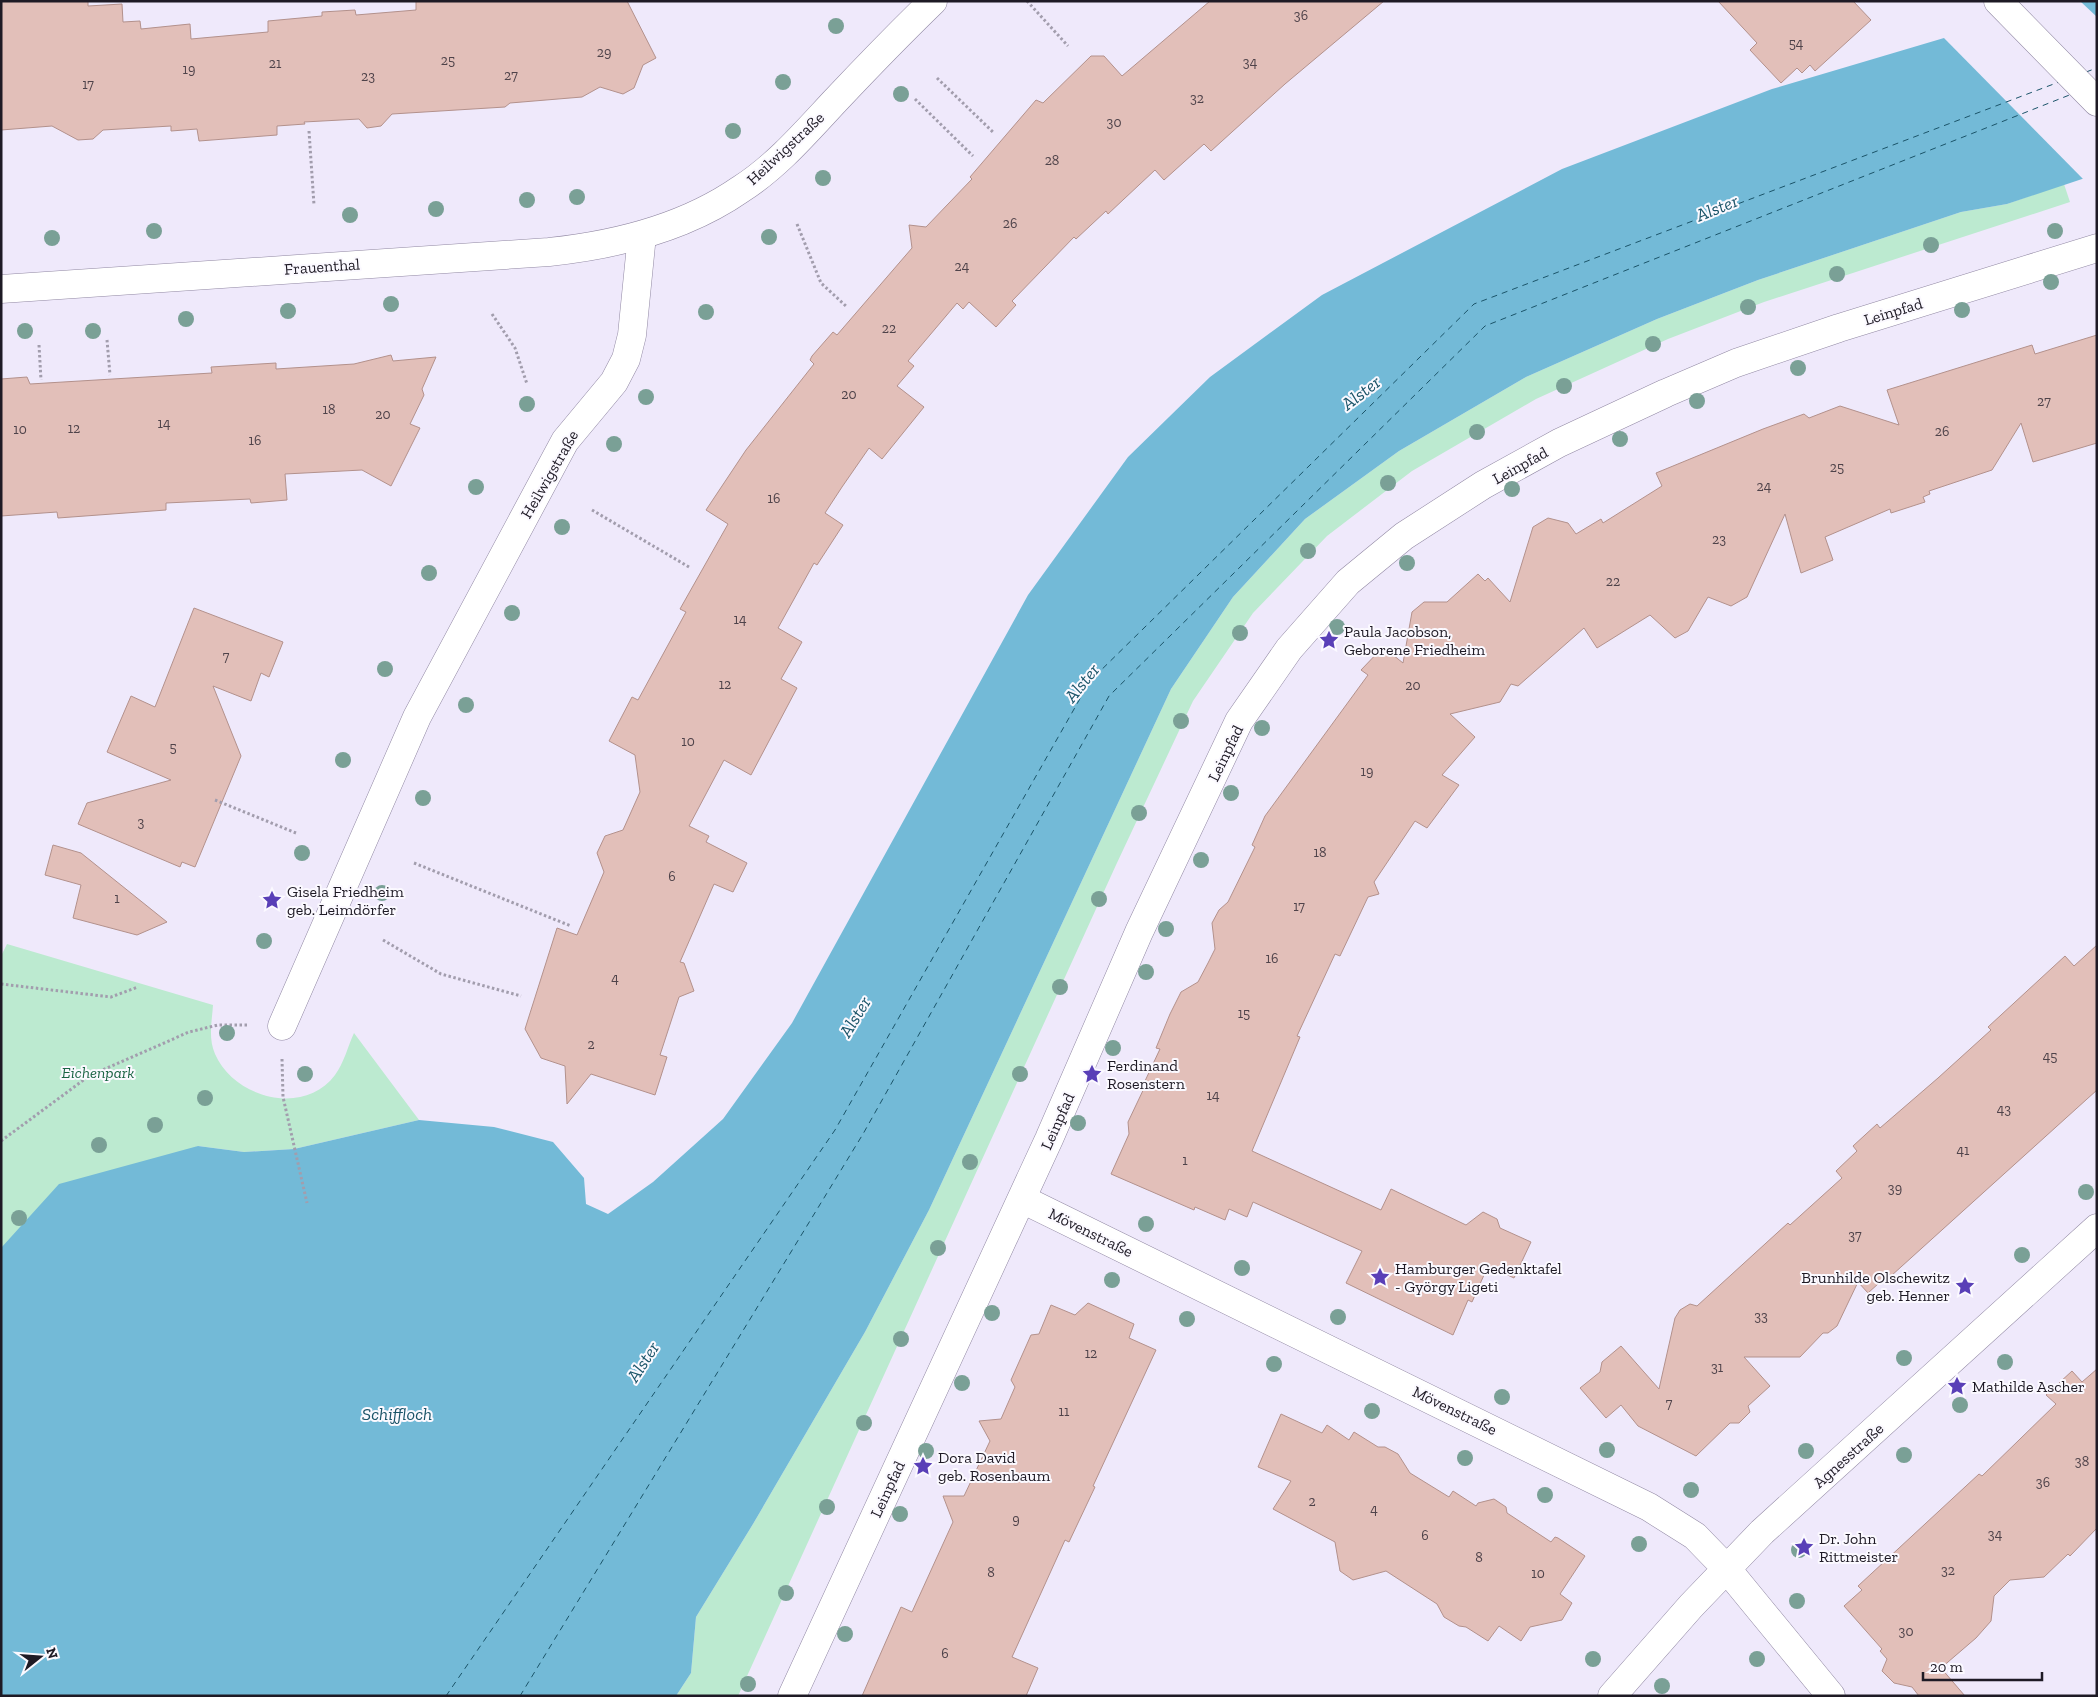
<svg xmlns="http://www.w3.org/2000/svg" width="2098" height="1697" font-family="'Zilla Slab',serif">
  <rect width="100%" height="100%" fill="#efe9fb"/>
  <path fill="#bcead0" d="M2064,184l6,18 -306,100 -96,37 -132,60 -124,72 -85,65 -74,77 -60,88 -77,164 -378,831h-62l15,-23 5,-56 57,-93 112,-192 64,-122 242,-521 62,-92 72,-78 94,-68 127,-74 131,-58 101,-39 203,-68 46,-8z
    M7,944l206,61c-1,16 -5,33 2,49 19,44 89,63 120,21 9,-12 13,-29 19,-42l65,87 -125,29 -50,3 -46,-6 -197,102v-292z"/>
  <path fill="#73bad7" d="M2030,1h67v173l-90,30 -46,8 -203,68 -101,39 -131,58 -127,74 -94,68 -72,78 -62,92 -242,521 -64,122 -112,192 -57,93 -5,56 -15,23h-675v-448l58,-64 139,-38 46,6 50,-3 125,-29 75,7 59,15 31,36 2,26 22,10 45,-32 70,-63 69,-96 236,-428 100,-138 82,-80 112,-82 240,-126 210,-80 172,-51z"/>
  <path fill="#efe9fb" d="M2023,1h57l17,16v160l-12,4 -143,-145z"/>
  <g fill="none" stroke-linecap="round" stroke-linejoin="round">
    <path stroke="#1b5469" stroke-width="1" stroke-dasharray="6 5" stroke-linecap="butt" d="M2086,72l11,-4
      M446,1696l389,-566 255,-449 384,-377 585,-222
      M520,1696l343,-562 246,-438 376,-370 587,-232"/>
  </g>
  <path fill="#e2bfb9" stroke="#b3918c" d="M1,1h87v5l34,-2 1,18 17,-1 1,8 49,-5 1,15 77,-7v-11l54,-5v-4l33,-2 1,5 60,-5v-9h211l29,57 -13,7 -9,23 -11,6 -23,-7 -18,10 -72,6 -5,4 -113,7 -11,12 -14,2 -8,-9 -55,3 1,2 -28,2v9l-78,6 -2,-12 -26,2v-5l-68,4 -10,9 -15,1 -26,-14 -51,4z
    M1210,1h174l-99,83 -74,67 -7,-7 -40,36 -9,-10 -47,44 -2,-3 -30,28 -2,-2 -62,64 4,4 -20,22 -27,-25 -6,7 -6,-6 -49,58 6,5 -17,20 27,21 -42,52 -13,-11 -27,39 -17,26 18,12 -26,40 -3,-2 -36,65 24,14 -21,37 16,9 -46,87 -27,-15 -35,66 20,10 -3,6 41,21 -14,29 -19,-8 -34,78 4,1 10,28 -15,6 -19,58 7,2 -12,38 -64,-21 -24,30 -2,-38 -24,-8 -16,-29 32,-101 20,7 27,-63 -7,-19 8,-17 18,-6 17,-38 -5,-37 -26,-14 23,-44 6,3 48,-88 -6,-3 48,-85 -22,-14 40,-60 68,-86 -4,-4 2,-4 21,-24 4,3 75,-87 -3,-23 17,2 46,-48 -2,-2 66,-77 7,3 48,-47h13l18,20z
    M1718,1h135l18,19 -56,51 -5,-6 -8,8 -5,-5 -16,15 -31,-33 7,-7z
    M2097,335v108l-64,19 -12,-39 -29,47 -63,21 1,3 -7,3 2,5 -34,11 -1,-4 -65,28 8,23 -32,13 -16,-59 -38,83 -16,9 -23,-9 -20,34 -13,7 -25,-23 -53,33 -13,-20 -66,58 -7,-2 -11,18 -50,12 25,23 -33,38 17,10 -32,43 -12,-7 -41,61 5,12 -11,3 -28,59 -5,-2 -38,82 3,1 -48,114 129,59 10,-21 75,36 17,-13 14,7 3,9 31,14 -17,36 -26,-12 -16,36 -4,-2 -15,35 -107,-52 16,-32 -109,-49 -6,15 -18,-8 -4,11 -30,-13 -1,3 -83,-36 18,-40 -1,-12 19,-40 -2,-1 15,-32 -4,-1 14,-34 11,-22 17,-10 10,-19 7,-14 -3,-26 7,-13 9,-8 27,-55 -3,-2 13,-29 103,-141 -7,-5 22,-23 20,16 9,-51 12,-10h23l31,-28 7,7 3,-3 22,24 23,-75 15,-9 20,5 8,11 25,-15 2,4 59,-37 -6,-13 107,-44 41,-15 5,4 31,-12 59,19 -12,-35 145,-45 3,9z
    M391,355l2,6 43,-4 -14,32 2,6 -14,29 10,4 -29,58 -29,-16 -77,4 2,26 -36,3 -1,-4 -84,4v7l-108,8 -1,-6 -56,4v-137l26,-2 3,7 182,-11 -1,-6 65,-4v6l78,-5z
    M194,608l89,34 -14,35 -8,-4 -10,28 -38,-15 28,70 -46,111 -13,-5 -2,5 -102,-43 9,-21 84,-23 -64,-28 24,-56 24,11z
    M53,845l28,8 86,69 -30,13 -64,-17 8,-33 -36,-10z
    M2097,945v145l-206,186 -2,-2 -21,19 -10,-11 -21,44 -9,7h-5l-23,24h-56l26,29 -22,20 2,6 -11,11h-9l-34,33 -58,-30 -17,-21 -15,13 -26,-30 20,-16 2,-10 19,-16 38,43 16,-71 5,-8 10,-6 7,2 91,-83 2,2 52,-47 -6,-7 21,-20 -4,-5 24,-22 3,4 58,-50 53,-48 -3,-3 77,-71 9,10z
    M1088,1303l46,21 -5,14 27,12 -63,136 2,1 -26,55 -4,-2 -53,117 26,11 -12,28h-164l39,-89 11,5 41,-90 -10,-26h21l26,-55 -11,-20 22,-2 14,-32 -4,-7 20,-45 8,-1 12,-29 24,10z
    M2097,1369v159l-27,28 -2,-2 -24,23 -34,3 -16,16 -3,25 -15,17 -35,30 24,28h-46l-7,-9 -18,-4 -12,-12 5,-12 -7,-8 2,-2 -38,-43 18,-16 -4,-4 121,-112 3,2 74,-72 -10,-9 26,-24 10,11z
    M1281,1414l41,19 5,-8 22,15 5,-8 24,15h7l13,7 12,19 39,24 4,-6 23,15 2,-3 16,-4 12,8 1,6 44,29 4,-5 3,1 27,18 -25,38 12,9 -10,17 -32,7 -9,14 -22,-15 -11,15 -22,-14 -7,-1 -15,-9 -7,-13 -51,-33 -33,9 -13,-9 -5,-29 -62,-33 18,-28 -33,-14z"/>
  <g fill="none" stroke-linecap="round" stroke-linejoin="round">
    <defs>
      <path id="minor" d="M1,289l548,-37c67,-7 136,-24 192,-63 36,-23 65,-57 94,-88 32,-34 64,-67 98,-100
        M282,1026l135,-309 148,-276 49,-59 12,-23 6,-24 10,-100
        M1022,1199l627,308 46,29 31,32 105,128
        M792,1696l257,-557 90,-207 100,-211 50,-72 59,-67 56,-46 79,-51 76,-42 107,-50 70,-30 103,-35 258,-80
        M1612,1696l79,-90 71,-74 335,-304"/>
      <path id="major" d="M1998,1l99,101"/>
    </defs>
    <use href="#minor" stroke="#9188a3" stroke-width="29"/>
    <use href="#major" stroke="#9188a3" stroke-width="29"/>
    <path stroke="#a29dad" stroke-width="3" stroke-dasharray="2.5 2.5" stroke-linecap="butt" d="M1027,1l41,45
      M937,78l57,55
      M915,99l58,57
      M309,131l5,74
      M797,224l24,59 26,24
      M492,314l23,34 12,36
      M107,340l3,35
      M39,345l2,35
      M592,510l97,57
      M215,800l81,33
      M414,863l157,63
      M383,940l58,34 80,22
      M1,984l110,13 27,-10
      M282,1059l1,38 24,106
      M1,1141l88,-65 100,-44 29,-7h31"/>
    <use href="#minor" stroke="#fff" stroke-width="28"/>
    <use href="#major" stroke="#fff" stroke-width="28"/>
  </g>
  <g fill="#7aa096">
    <circle cx="836" cy="26" r="8"/>
    <circle cx="783" cy="82" r="8"/>
    <circle cx="901" cy="94" r="8"/>
    <circle cx="733" cy="131" r="8"/>
    <circle cx="823" cy="178" r="8"/>
    <circle cx="577" cy="197" r="8"/>
    <circle cx="527" cy="200" r="8"/>
    <circle cx="436" cy="209" r="8"/>
    <circle cx="350" cy="215" r="8"/>
    <circle cx="154" cy="231" r="8"/>
    <circle cx="2055" cy="231" r="8"/>
    <circle cx="769" cy="237" r="8"/>
    <circle cx="52" cy="238" r="8"/>
    <circle cx="1931" cy="245" r="8"/>
    <circle cx="1837" cy="274" r="8"/>
    <circle cx="2051" cy="282" r="8"/>
    <circle cx="391" cy="304" r="8"/>
    <circle cx="1748" cy="307" r="8"/>
    <circle cx="1962" cy="310" r="8"/>
    <circle cx="288" cy="311" r="8"/>
    <circle cx="706" cy="312" r="8"/>
    <circle cx="186" cy="319" r="8"/>
    <circle cx="25" cy="331" r="8"/>
    <circle cx="93" cy="331" r="8"/>
    <circle cx="1653" cy="344" r="8"/>
    <circle cx="1798" cy="368" r="8"/>
    <circle cx="1564" cy="386" r="8"/>
    <circle cx="646" cy="397" r="8"/>
    <circle cx="1697" cy="401" r="8"/>
    <circle cx="527" cy="404" r="8"/>
    <circle cx="1477" cy="432" r="8"/>
    <circle cx="1620" cy="439" r="8"/>
    <circle cx="614" cy="444" r="8"/>
    <circle cx="1388" cy="483" r="8"/>
    <circle cx="476" cy="487" r="8"/>
    <circle cx="1512" cy="489" r="8"/>
    <circle cx="562" cy="527" r="8"/>
    <circle cx="1308" cy="551" r="8"/>
    <circle cx="1407" cy="563" r="8"/>
    <circle cx="429" cy="573" r="8"/>
    <circle cx="512" cy="613" r="8"/>
    <circle cx="1337" cy="627" r="8"/>
    <circle cx="1240" cy="633" r="8"/>
    <circle cx="385" cy="669" r="8"/>
    <circle cx="466" cy="705" r="8"/>
    <circle cx="1181" cy="721" r="8"/>
    <circle cx="1262" cy="728" r="8"/>
    <circle cx="343" cy="760" r="8"/>
    <circle cx="1231" cy="793" r="8"/>
    <circle cx="423" cy="798" r="8"/>
    <circle cx="1139" cy="813" r="8"/>
    <circle cx="302" cy="853" r="8"/>
    <circle cx="1201" cy="860" r="8"/>
    <circle cx="382" cy="893" r="8"/>
    <circle cx="1099" cy="899" r="8"/>
    <circle cx="1166" cy="929" r="8"/>
    <circle cx="264" cy="941" r="8"/>
    <circle cx="1146" cy="972" r="8"/>
    <circle cx="1060" cy="987" r="8"/>
    <circle cx="227" cy="1033" r="8"/>
    <circle cx="1113" cy="1048" r="8"/>
    <circle cx="305" cy="1074" r="8"/>
    <circle cx="1020" cy="1074" r="8"/>
    <circle cx="205" cy="1098" r="8"/>
    <circle cx="1078" cy="1123" r="8"/>
    <circle cx="155" cy="1125" r="8"/>
    <circle cx="99" cy="1145" r="8"/>
    <circle cx="970" cy="1162" r="8"/>
    <circle cx="2086" cy="1192" r="8"/>
    <circle cx="19" cy="1218" r="8"/>
    <circle cx="1146" cy="1224" r="8"/>
    <circle cx="938" cy="1248" r="8"/>
    <circle cx="2022" cy="1255" r="8"/>
    <circle cx="1242" cy="1268" r="8"/>
    <circle cx="1112" cy="1280" r="8"/>
    <circle cx="992" cy="1313" r="8"/>
    <circle cx="1338" cy="1317" r="8"/>
    <circle cx="1187" cy="1319" r="8"/>
    <circle cx="901" cy="1339" r="8"/>
    <circle cx="1904" cy="1358" r="8"/>
    <circle cx="2005" cy="1362" r="8"/>
    <circle cx="1274" cy="1364" r="8"/>
    <circle cx="962" cy="1383" r="8"/>
    <circle cx="1502" cy="1397" r="8"/>
    <circle cx="1960" cy="1405" r="8"/>
    <circle cx="1372" cy="1411" r="8"/>
    <circle cx="864" cy="1423" r="8"/>
    <circle cx="1607" cy="1450" r="8"/>
    <circle cx="926" cy="1451" r="8"/>
    <circle cx="1806" cy="1451" r="8"/>
    <circle cx="1904" cy="1455" r="8"/>
    <circle cx="1465" cy="1458" r="8"/>
    <circle cx="1691" cy="1490" r="8"/>
    <circle cx="1545" cy="1495" r="8"/>
    <circle cx="827" cy="1507" r="8"/>
    <circle cx="900" cy="1514" r="8"/>
    <circle cx="1639" cy="1544" r="8"/>
    <circle cx="1799" cy="1550" r="8"/>
    <circle cx="786" cy="1593" r="8"/>
    <circle cx="1797" cy="1601" r="8"/>
    <circle cx="845" cy="1634" r="8"/>
    <circle cx="1593" cy="1659" r="8"/>
    <circle cx="1757" cy="1659" r="8"/>
    <circle cx="748" cy="1684" r="8"/>
    <circle cx="1662" cy="1686" r="8"/>
  </g>
  <defs>
    <symbol id="sight-bare" viewBox="-9 -9 18 18"><path d="M0-6L1.8-2.2L6-1.7L2.9 1.2L3.7 5.4L0 3.3L-3.7 5.4L-2.9 1.2L-6-1.7L-1.8-2.2Z" fill="#593fb7" stroke="#fbf9ff" stroke-width="2.5" paint-order="stroke"/></symbol>
  </defs>
  <g fill-rule="evenodd">
    <use href="#sight-bare" x="1315" y="626" width="28" height="28"/>
    <use href="#sight-bare" x="258" y="886" width="28" height="28"/>
    <use href="#sight-bare" x="1078" y="1060" width="28" height="28"/>
    <use href="#sight-bare" x="1366" y="1263" width="28" height="28"/>
    <use href="#sight-bare" x="1951" y="1272" width="28" height="28"/>
    <use href="#sight-bare" x="1943" y="1372" width="28" height="28"/>
    <use href="#sight-bare" x="909" y="1452" width="28" height="28"/>
    <use href="#sight-bare" x="1790" y="1533" width="28" height="28"/>
  </g>
  <g text-anchor="middle" stroke-width="4" stroke-linejoin="round" paint-order="stroke">
    <g font-size="14" fill="#4f434a">
      <text x="1301" y="20">36</text>
      <text x="1796" y="48">54</text>
      <text x="604" y="57">29</text>
      <text x="448" y="65">25</text>
      <text x="1250" y="67">34</text>
      <text x="275" y="68">21</text>
      <text x="189" y="74">19</text>
      <text x="511" y="80">27</text>
      <text x="368" y="81">23</text>
      <text x="88" y="89">17</text>
      <text x="1197" y="103">32</text>
      <text x="1114" y="127">30</text>
      <text x="1052" y="165">28</text>
      <text x="1010" y="228">26</text>
      <text x="962" y="271">24</text>
      <text x="889" y="333">22</text>
      <text x="849" y="399">20</text>
      <text x="2044" y="406">27</text>
      <text x="329" y="414">18</text>
      <text x="383" y="419">20</text>
      <text x="164" y="428">14</text>
      <text x="74" y="433">12</text>
      <text x="20" y="434">10</text>
      <text x="1942" y="436">26</text>
      <text x="255" y="445">16</text>
      <text x="1837" y="472">25</text>
      <text x="1764" y="491">24</text>
      <text x="774" y="503">16</text>
      <text x="1719" y="544">23</text>
      <text x="1613" y="586">22</text>
      <text x="740" y="624">14</text>
      <text x="226" y="661">7</text>
      <text x="725" y="689">12</text>
      <text x="1413" y="690">20</text>
      <text x="688" y="746">10</text>
      <text x="173" y="752">5</text>
      <text x="1367" y="776">19</text>
      <text x="141" y="827">3</text>
      <text x="1320" y="857">18</text>
      <text x="672" y="881">6</text>
      <text x="117" y="903">1</text>
      <text x="1299" y="911">17</text>
      <text x="1272" y="963">16</text>
      <text x="615" y="983">4</text>
      <text x="1244" y="1018">15</text>
      <text x="591" y="1049">2</text>
      <text x="2050" y="1061">45</text>
      <text x="1213" y="1100">14</text>
      <text x="2004" y="1114">43</text>
      <text x="1963" y="1155">41</text>
      <text x="1185" y="1165">1</text>
      <text x="1895" y="1193">39</text>
      <text x="1855" y="1240">37</text>
      <text x="1761" y="1321">33</text>
      <text x="1091" y="1358">12</text>
      <text x="1717" y="1372">31</text>
      <text x="1669" y="1408">7</text>
      <text x="1064" y="1416">11</text>
      <text x="2082" y="1466">38</text>
      <text x="2043" y="1487">36</text>
      <text x="1312" y="1506">2</text>
      <text x="1374" y="1514">4</text>
      <text x="1016" y="1524">9</text>
      <text x="1995" y="1539">34</text>
      <text x="1425" y="1540">6</text>
      <text x="1479" y="1562">8</text>
      <text x="1948" y="1575">32</text>
      <text x="991" y="1577">8</text>
      <text x="1538" y="1578">10</text>
      <text x="1906" y="1636">30</text>
      <text x="945" y="1658">6</text>
    </g>
    <g font-size="16" fill="#1e1a25" stroke="#fbf9ff">
      <text transform="translate(785 148) rotate(-43)" y="6">Heilwigstraße</text>
      <text transform="translate(322 266) rotate(-4)" y="6">Frauenthal</text>
      <text transform="translate(1893 311) rotate(-17)" y="6">Leinpfad</text>
      <text transform="translate(1520 465) rotate(-29)" y="6">Leinpfad</text>
      <text transform="translate(549 474) rotate(-60)" y="6">Heilwigstraße</text>
      <text transform="translate(1225 753) rotate(-64)" y="6">Leinpfad</text>
      <text transform="translate(1057 1121) rotate(-66)" y="6">Leinpfad</text>
      <text transform="translate(1091 1232) rotate(26)" y="6">Mövenstraße</text>
      <text transform="translate(1455 1410) rotate(26)" y="6">Mövenstraße</text>
      <text transform="translate(1848 1455) rotate(-42)" y="6">Agnesstraße</text>
      <text transform="translate(887 1489) rotate(-65)" y="6">Leinpfad</text>
    </g>
    <g font-size="16" fill="#1e1a25" stroke="#fbf9ff" text-anchor="start">
      <text x="1344" y="637">Paula Jacobson,<tspan x="1344" dy="18">Geborene Friedheim</tspan></text>
      <text x="287" y="897">Gisela Friedheim<tspan x="287" dy="18">geb. Leimdörfer</tspan></text>
      <text x="1107" y="1071">Ferdinand<tspan x="1107" dy="18">Rosenstern</tspan></text>
      <text x="1395" y="1274">Hamburger Gedenktafel<tspan x="1395" dy="18">- György Ligeti</tspan></text>
      <text x="1950" y="1283" text-anchor="end">Brunhilde Olschewitz<tspan x="1950" dy="18">geb. Henner</tspan></text>
      <text x="1972" y="1392">Mathilde Ascher</text>
      <text x="938" y="1463">Dora David<tspan x="938" dy="18">geb. Rosenbaum</tspan></text>
      <text x="1819" y="1544">Dr. John<tspan x="1819" dy="18">Rittmeister</tspan></text>
    </g>
    <g font-size="16" font-style="italic" fill="#1a6444" stroke="#fbf9ff">
      <text x="98" y="1078">Eichenpark</text>
    </g>
    <g font-size="18" font-style="italic" fill="#1b5469" stroke="#fbf9ff">
      <text transform="translate(1717 208) rotate(-22)" y="6">Alster</text>
      <text transform="translate(1361 393) rotate(-38)" y="6">Alster</text>
      <text transform="translate(1082 683) rotate(-51)" y="6">Alster</text>
      <text transform="translate(855 1017) rotate(-59)" y="6">Alster</text>
      <text transform="translate(643 1362) rotate(-57)" y="6">Alster</text>
      <text x="397" y="1420">Schiffloch</text>
    </g>
  </g>
  <rect width="2098" height="1697" fill="none" stroke="#1e1a25" stroke-width="5"/>
  <g transform="translate(40 1657) rotate(73)" stroke="#fbf9ff" stroke-width="4" paint-order="stroke">
  <path d="M0-4L9 19L0 12L-9 19Z" fill="#1e1a25"/>
  <text y="-8" font-size="14" font-weight="bold" text-anchor="middle" fill="#1e1a25">N</text>
  </g>
  <path d="M1923 1672v8h119v-8" fill="none" stroke="#1e1a25" stroke-width="2.5"/>
  <text x="1930" y="1672" font-size="15" fill="#1e1a25" stroke="#fbf9ff" stroke-width="4" paint-order="stroke">20 m</text>
</svg>
